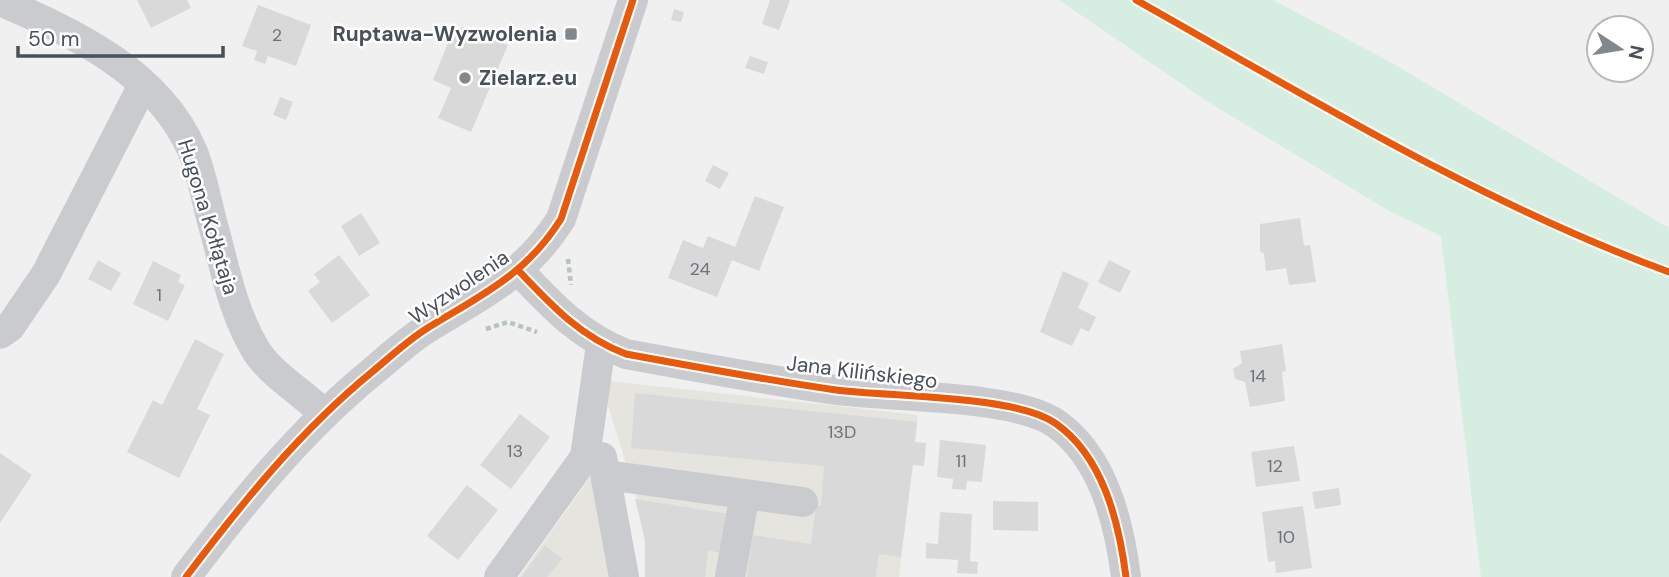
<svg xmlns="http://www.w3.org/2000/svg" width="1669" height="577" font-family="'DM Sans',sans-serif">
  <rect width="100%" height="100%" fill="#f0f0f0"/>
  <path fill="#e5e4de" d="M600,380l318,35 -19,162h-251l-6,-62z
    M596,469l14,108h-91z"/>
  <path fill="#d6eee2" d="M1059,0h214l114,60 282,168v349h-188l-40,-341 -52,-25 -181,-109z"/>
  <path fill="#d9d9da" d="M137,0h50l4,8 -40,20z
    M770,0h20l-11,30 -17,-6z
    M258,5l53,20 -15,41 -28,-10 -3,8 -11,-4 3,-9 -15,-5z
    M674,9l10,3 -3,10 -10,-2z
    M463,27l45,18 -37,87 -33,-14 13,-30 -18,-8 19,-47z
    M750,56l18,6 -4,12 -19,-6z
    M280,97l13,5 -7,18 -13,-5z
    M713,165l16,8 -9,16 -15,-8z
    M755,196l29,11 -25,64 -27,-11 -15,37 -49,-19 15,-38 20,8 5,-12 27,11z
    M361,213l19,30 -21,13 -18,-30z
    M1300,218l4,28 6,-1 6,37 -27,3 -3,-17 -20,3 -2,-17 -4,-3v-27z
    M339,255l31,40 -38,28 -24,-32 12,-9 -6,-8z
    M98,260l23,13 -10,18 -23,-12z
    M1109,260l22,11 -11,22 -22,-11z
    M153,261l28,14 -3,7 7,3 -17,36 -35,-17z
    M1063,271l26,12 -11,25 18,9 -7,15 -8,-4 -9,18 -32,-14z
    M195,339l29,15 -27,55 13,6 -31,63 -52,-26 26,-52 9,5z
    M1282,344l4,27 -4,1 3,29 -35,6 -5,-25 -10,-3 -2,-10 9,-6 -2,-12z
    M635,393l282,29 -2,20 11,1 -2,23 -11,-1 -12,92 -22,-3 -3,23h-129l6,-42 58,9 5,-39 5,1 3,-40 -193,-18z
    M520,414l30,23 -39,52 -31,-24z
    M940,440l46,5 -4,37 -15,-1 -1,9 -14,-1 1,-10 -16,-2z
    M1294,446l6,35 -44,6 -5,-35z
    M0,453l32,22 -32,48z
    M467,485l31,25 -40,50 -31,-24z
    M1339,488l2,17 -26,4 -3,-17z
    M635,499l94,15 -7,39 -14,-3 -3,27h-60v-37z
    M993,501l45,1v29l-45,-1z
    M1303,506l9,62 -36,5 -1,-12 -7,1 -6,-50z
    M940,512l32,2 -2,47 8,1 -1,12 -20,-1 1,-13 -32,-2v-15l12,1z
    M545,545l17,14 -15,18h-26z"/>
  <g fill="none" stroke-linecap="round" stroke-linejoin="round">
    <path stroke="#b8c3c1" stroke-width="4.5" stroke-dasharray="5 3.5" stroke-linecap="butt" d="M568,259l3,26
      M486,329l22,-7 29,10"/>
    <path stroke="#cacbce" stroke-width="30" d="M0,1c74,32 158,71 192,149 11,26 15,56 23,82 11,42 19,83 42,120 15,23 46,41 66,61
      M519,271c33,35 62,66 107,83 70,13 140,26 210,36 54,7 178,5 219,33 48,33 64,99 71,154
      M0,334l10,-7 36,-53 97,-189
      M602,457l22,120
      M606,475l197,27
      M186,577c56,-74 114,-146 186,-205 17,-14 35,-31 54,-43 55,-34 99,-53 135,-110l72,-219
      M499,577l86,-120 16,-113
      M730,577l15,-83"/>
    <defs>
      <path id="cycleway" d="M1136,0c174,98 345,203 533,272
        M519,271c33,35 62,66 107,83 70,13 140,26 210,36 54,7 178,5 219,33 48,33 64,99 71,154
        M186,577c56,-74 114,-146 186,-205 17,-14 35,-31 54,-43 55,-34 99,-53 135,-110l72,-219"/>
    </defs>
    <use href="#cycleway" stroke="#fff" stroke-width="11"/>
    <use href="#cycleway" stroke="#e8590c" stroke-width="7"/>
  </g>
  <g fill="#83888f" stroke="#fff" stroke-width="2.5">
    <rect x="564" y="27" width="14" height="14" rx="3.5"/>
    <circle cx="465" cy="78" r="7"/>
  </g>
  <g text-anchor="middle" stroke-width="5" stroke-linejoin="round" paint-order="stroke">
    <g font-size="18" fill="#6d737c">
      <text x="277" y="41">2</text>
      <text x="700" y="275">24</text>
      <text x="159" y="301">1</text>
      <text x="1258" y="382">14</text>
      <text x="842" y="438">13D</text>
      <text x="515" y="457">13</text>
      <text x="961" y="467">11</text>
      <text x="1275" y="472">12</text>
      <text x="1286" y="543">10</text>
    </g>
    <g font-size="21" font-weight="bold" fill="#48505b" stroke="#fff" text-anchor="end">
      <text x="557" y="41">Ruptawa-Wyzwolenia</text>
      <text x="479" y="85" text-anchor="start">Zielarz.eu</text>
    </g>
    <g font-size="21" fill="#48505b" stroke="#fff">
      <text transform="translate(208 217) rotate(73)" y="7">Hugona Kołłątaja</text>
      <text transform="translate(459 287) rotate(-34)" y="7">Wyzwolenia</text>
      <text transform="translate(862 372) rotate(7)" y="7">Jana Kilińskiego</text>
    </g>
  </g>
  <g transform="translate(1620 49) rotate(102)"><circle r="33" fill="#ffffff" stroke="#b6b9bd" stroke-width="2"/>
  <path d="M0-5L12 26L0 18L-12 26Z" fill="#83888f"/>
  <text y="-10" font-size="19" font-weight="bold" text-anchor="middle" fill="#48505b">N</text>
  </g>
  <path d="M18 46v10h205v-10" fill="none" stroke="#48505b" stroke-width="3.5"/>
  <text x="28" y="46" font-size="21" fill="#48505b" stroke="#ffffff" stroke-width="5" paint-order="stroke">50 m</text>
</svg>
